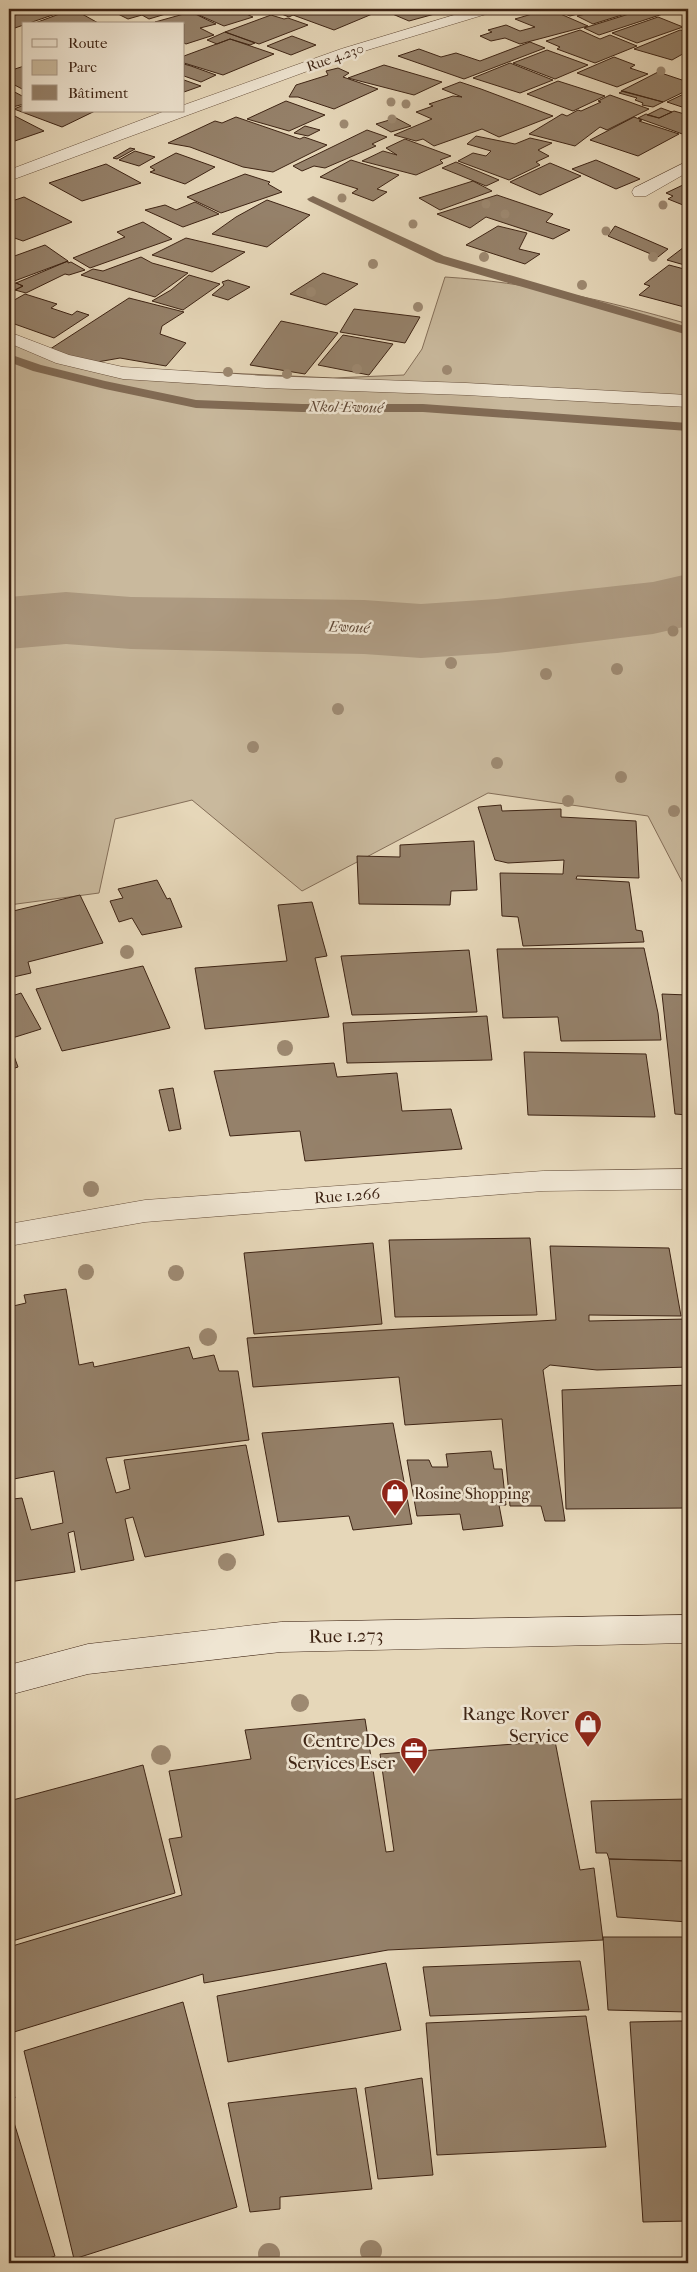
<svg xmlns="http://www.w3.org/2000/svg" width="697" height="2272" font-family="'IM FELL French Canon',serif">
  <rect width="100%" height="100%" fill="#e6d7b9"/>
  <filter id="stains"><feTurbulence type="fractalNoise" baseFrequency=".004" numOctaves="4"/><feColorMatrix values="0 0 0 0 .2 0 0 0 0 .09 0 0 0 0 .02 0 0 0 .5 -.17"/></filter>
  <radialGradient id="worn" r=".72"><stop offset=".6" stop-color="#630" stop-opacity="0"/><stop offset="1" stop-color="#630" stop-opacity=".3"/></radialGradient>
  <path fill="#c9b99d" stroke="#846e58" d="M445,277c82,5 164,24 243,47v569l-40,-77 -160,-23 -186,98 -110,-91 -77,19 -16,74 -90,12v-565l68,26 256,12 71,-3 18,-26z"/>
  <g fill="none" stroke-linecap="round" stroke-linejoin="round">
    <path fill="#816b55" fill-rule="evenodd" d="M313,196l131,60 244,71v8l-252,-73 -127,-61 -2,-2z
      M9,354l32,11 64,16 91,19 106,4h121l265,19v8l-265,-19h-121l-106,-4 -91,-19 -72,-18 -24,-9z"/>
    <path fill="#ad9a81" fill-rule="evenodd" d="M688,574v52l-35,8 -156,19 -76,5 -57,-4 -233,-5 -65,-5 -57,5v-52l57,-5 65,5 233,3 57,4 76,-5 156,-17z"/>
  </g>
  <path fill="#95816a" stroke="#3e2414" d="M35,9h35l-61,21v-13z
    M73,9l27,15 -65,-1z
    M108,9h53l8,4 -20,6 -7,-4 -14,4z
    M200,9h35l18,8 -29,9 -32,-14z
    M239,9h15l6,2 -7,3z
    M280,9h88l9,3 -43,18 -41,-15 -4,2 -15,-6z
    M388,9h65l-44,12 -26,-11z
    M549,9l39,17 -68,18 -15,-6 -14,3 -11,-5 12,-4 -4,-2 18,-5 14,6 15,-4 -20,-8z
    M553,9h32l4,2 -19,5z
    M595,9h46l-48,15 -16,-8 22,-5z
    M645,9l30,1 -76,25 -15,-7z
    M191,12l25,12 -16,4 14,7 -28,9 -2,-1v-19l-29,-2z
    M271,15l13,4 4,-1 20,7 -49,19 -34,-12z
    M658,17l25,10 -46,16 -25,-10z
    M580,30l20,9 10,-4 27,11 -42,17 -38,-14 3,-2 -14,-6z
    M680,30l8,2v19l-16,9 -38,-11z
    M225,32l30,11 -5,2 -20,-6 -13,5 -10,-4z
    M292,36l24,9 -25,10 -24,-9z
    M230,39l44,15 -51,21 -39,-12v-7z
    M530,42l15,6 -81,31 -66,-23 21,-7 22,8 15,-4 24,8z
    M547,50l41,15 -33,14 -42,-16z
    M614,57l21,8 -5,3 18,6 -31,13 -40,-14z
    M510,63l43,17 -33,13 -47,-15z
    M184,64l7,2 25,9 -15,7 -17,-6z
    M384,65l58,17 -28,13 -66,-17z
    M24,66v24l-15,-8v-11z
    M338,68l11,5 -6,4 35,12 -44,20 -36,-12h-9l7,-12 32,-10 -2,-4z
    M658,72l30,10v8l-25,12 -42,-11z
    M184,80l17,6 -17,6z
    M558,81l47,15 -32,15 -46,-17z
    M460,82l21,7 72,27 -54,21 -17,-8 -48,17 -11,-7 -7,2 -22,-6 38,-16 -16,-7 17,-6 -4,-2 24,-8 9,1 -20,-8z
    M9,89l15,8v7l-15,4z
    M623,91l40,11 -10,5 -11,-2 1,-2 -8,-3 2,-2 -18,-5z
    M688,92v17l-21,-7z
    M610,95l39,14 -42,21 -7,-3 -25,19 -46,-12 33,-20 5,2 11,-6 3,1 20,-9 -3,-1z
    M286,101l39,14 -36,16 -42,-12z
    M24,105v6h71l-33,16 -48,-18z
    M661,108l11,4 -13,6 -12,-3z
    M674,111l14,4v21l-50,-18 8,-4 13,4z
    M9,113l35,18 -35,12z
    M236,117l64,22 4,-2 23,8 -54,27 -30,-5 -53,-20 -22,-4 47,-22 7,2z
    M634,117l8,3 -3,1 40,13 -41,22 -48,-16z
    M396,118l15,8 -20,6 -15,-8z
    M305,126l15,4 -12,6 -14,-3z
    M367,130l20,7 -15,7 4,2 -51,22 -11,-2 -12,5 -9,-5z
    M476,136l39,8 15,-6 22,5 -14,7 11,6 -13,6 4,3 -31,15 -51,-19 15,-8 13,3 5,-5 -24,-7z
    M405,139l46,17 -11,4 3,3 -27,12 -54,-14 21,-10 14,4 -11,-7z
    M130,148l5,1 -18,10 -4,-1z
    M135,151l20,6 -16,9 -20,-6z
    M176,153l39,14 -30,17 -35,-12 5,-2 -5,-3z
    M351,160l48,15 -22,14 10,3 -14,9 -21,-8 6,-4 -38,-12z
    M596,160l28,12 16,7 -24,10 -44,-20z
    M456,162l43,18 -13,6 -44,-18z
    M550,163l31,13 -41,19 -30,-13z
    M106,164l35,19 -59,18 -33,-18z
    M245,174l25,8 -2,2 14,8 -61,21 -34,-16z
    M473,181l19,10 -52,19 -21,-12z
    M685,184l3,1v22l-20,-8 5,-3 -7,-3z
    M497,195l56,19 -7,8 24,8 -17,9 -67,-22 -16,11 -33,-14z
    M24,197l48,25 -49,19 -14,-5v-34z
    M267,200l43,15 -43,32 -55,-13 24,-17z
    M195,202l24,12 -36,13 -38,-17 20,-5 11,5z
    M143,222l29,17 -82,29 -17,-10 52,-21 -8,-5z
    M498,226l29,7 -8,16 21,5 -15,10 -59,-19z
    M615,226l53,23 -10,8 -50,-21z
    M186,238l59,14 -33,20 -60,-17z
    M688,244v22l-21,-6z
    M45,245l23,16 -59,22v-25z
    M141,257l11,6 36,10 -33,24 -74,-22 12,-6 10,2z
    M68,261v2l3,-1 14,8 -16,5 -4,-1 -39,19 -11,-3 8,-4 -7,-3z
    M669,265l19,5v38l-49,-13 11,-9 -6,-2z
    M323,273l35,11 -32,21 -36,-11z
    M189,275l31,9 -37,26 -31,-9 19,-11z
    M228,280l22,7 -22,13 -16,-5 12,-10 -2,-3z
    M16,283l7,3 -8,4 -6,-2v-4z
    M25,294l32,10 -6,4 21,7 5,-4 12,4 -35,23 -45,-16v-19z
    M129,298l55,14 -22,14 -2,8 26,9 -20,23 -46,-8 -34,6 -39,-13z
    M354,309l66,8 -15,26 -65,-11z
    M281,321l57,12 -33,41 -55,-9z
    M343,335l50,9 -24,31 -51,-10z
    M501,805l1,6 59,-2v8l75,4 3,57 -62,-2 -1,3 53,3 7,48 6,1 2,11 -121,4 -5,-29 -16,-1 -2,-43 63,1 1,-14 -56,3 -13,-3 -17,-53z
    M474,841l3,49 -26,1 -1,14 -91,-1 -2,-48 43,1v-12z
    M157,880l10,19 3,-1 12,29 -40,8 -10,-17 -13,4 -9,-21 13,-3 -5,-9z
    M80,895l23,48 -75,19 3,11 -22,5v-66z
    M312,902l15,54 -12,2 14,59 -124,12 -10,-61 92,-7 -9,-56z
    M644,948l14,65 3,27 -100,1 -3,-24 -55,1 -6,-69z
    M469,950l8,62 -125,3 -11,-59z
    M143,966l27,62 -108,23 -26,-62z
    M21,993l20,36 -32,10v-42z
    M662,994l26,1v120l-13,-1z
    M487,1016l5,44 -145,3 -4,-40z
    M524,1052l122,2 9,63 -127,-2z
    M14,1056l4,11 -9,3v-13z
    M334,1063l3,14 60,-4 5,38 49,-2 11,40 -157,12 -5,-30 -70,5 -16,-65z
    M173,1088l8,41 -12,2 -10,-41z
    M530,1238l7,77 -142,2 -6,-77z
    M373,1243l9,81 -128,10 -10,-81z
    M550,1246l119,2 12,68 -92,-1v6l99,-2v48l-91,3 -47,-5 -7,5 22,151h-20l-4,-15h-31l-8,-87 -97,6 -6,-48 -146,10 -6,-49 309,-18z
    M66,1289l13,76 14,-3 1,5 95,-20 4,12 21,-4 5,16h19l11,69 -143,18 10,35 14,-4 -6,-29 122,-15 18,90 -119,22 -12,-40 -8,2 9,41 -53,10 -7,-39 -6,2 7,39 -66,10v-91l4,8 9,-1 9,32 32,-7 -9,-52 -45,9v-173l17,-4 -2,-8z
    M688,1385v123l-122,1 -4,-119z
    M393,1423l19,101 -59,6 -4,-14 -71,6 -16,-89z
    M491,1451l3,18h8l4,36h-7l4,21 -40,4 -3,-16 -43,2 -10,-56h22l3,7h16l-2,-13z
    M365,1719l21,133 8,-1 -14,-97 175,-13 25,129 14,-2 9,72 -215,10 -184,33 -1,-9 -189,58 -5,-27v-58l173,-52 -13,-56 13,-2 -13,-66 82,-12 -6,-29z
    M143,1765l32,128 -166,49v-141z
    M688,1799v62l-79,-2 -2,-6h-11l-5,-52z
    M609,1859l79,2v61l-71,-5z
    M603,1937h85v75l-80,-2z
    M580,1961l9,49 -159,6 -7,-49z
    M386,1963l15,67 -173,32 -11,-66z
    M183,2002l54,205 -163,52 -50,-208z
    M586,2016l20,131 -169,8 -11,-132z
    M679,2021h9v200l-45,1 -13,-200z
    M9,2076l6,22 -6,3z
    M422,2078l11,97 -55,4 -13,-91z
    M356,2088l16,101 -92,8v12l-30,3 -22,-109z
    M12,2116l43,140 -20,7h-26v-146z"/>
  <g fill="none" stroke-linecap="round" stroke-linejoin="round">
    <defs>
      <path id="street" d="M474,9h21l-2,3 -142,43 -342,126v-11l156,-59h19v-6l157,-56z
        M688,161v11l-42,24h-12l-2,-4 2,-4z
        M9,332l60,23 54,12 143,9 200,7 222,12v12l-222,-12 -200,-7 -143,-9 -67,-16 -47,-20z
        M688,1169v20l-145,2 -398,31 -136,24v-22l136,-24 398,-29z"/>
      <path id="secondary" d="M688,1615v28l-407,9 -193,22 -79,21v-30l79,-21 193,-22z"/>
    </defs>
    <use href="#street" stroke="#68513d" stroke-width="1"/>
    <use href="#secondary" stroke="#3e2414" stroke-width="1"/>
    <use href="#street" fill="#efe5d2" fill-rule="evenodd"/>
    <use href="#secondary" fill="#efe5d2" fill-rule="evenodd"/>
  </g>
  <g fill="#9d8971">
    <circle cx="661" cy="71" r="4.5"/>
    <circle cx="391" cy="102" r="4.5"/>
    <circle cx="406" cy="104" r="4.5"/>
    <circle cx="392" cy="119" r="4.5"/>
    <circle cx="344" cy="124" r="4.5"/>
    <circle cx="342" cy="198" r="4.5"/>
    <circle cx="486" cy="204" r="4.5"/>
    <circle cx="663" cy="205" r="4.5"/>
    <circle cx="505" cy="214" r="4.5"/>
    <circle cx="413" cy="224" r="4.5"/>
    <circle cx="606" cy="231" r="4.5"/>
    <circle cx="484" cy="257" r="5"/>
    <circle cx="653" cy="257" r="5"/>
    <circle cx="373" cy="264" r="5"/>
    <circle cx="582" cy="285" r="5"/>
    <circle cx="311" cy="292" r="5"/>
    <circle cx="418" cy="307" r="5"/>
    <circle cx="357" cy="369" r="5"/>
    <circle cx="447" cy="370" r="5"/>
    <circle cx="228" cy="372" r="5"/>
    <circle cx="287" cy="374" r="5"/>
    <circle cx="673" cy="631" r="5.5"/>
    <circle cx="451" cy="663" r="6"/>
    <circle cx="617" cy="669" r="6"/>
    <circle cx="546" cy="674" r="6"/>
    <circle cx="338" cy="709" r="6"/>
    <circle cx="253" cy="747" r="6"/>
    <circle cx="497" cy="763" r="6"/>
    <circle cx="621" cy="777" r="6"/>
    <circle cx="568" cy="801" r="6"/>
    <circle cx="674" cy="811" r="6"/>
    <circle cx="127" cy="952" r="7"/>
    <circle cx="285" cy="1048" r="8"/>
    <circle cx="91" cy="1189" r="8"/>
    <circle cx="86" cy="1272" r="8"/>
    <circle cx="176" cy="1273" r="8"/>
    <circle cx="208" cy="1337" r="9"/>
    <circle cx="227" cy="1562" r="9"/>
    <circle cx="300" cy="1703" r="9"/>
    <circle cx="161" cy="1755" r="10"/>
    <circle cx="371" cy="2251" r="11"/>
    <circle cx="269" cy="2254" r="11"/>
  </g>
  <defs>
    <symbol id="shop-pin" viewBox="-11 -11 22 30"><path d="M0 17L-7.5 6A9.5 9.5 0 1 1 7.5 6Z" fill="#8f2418" stroke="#efe5d2"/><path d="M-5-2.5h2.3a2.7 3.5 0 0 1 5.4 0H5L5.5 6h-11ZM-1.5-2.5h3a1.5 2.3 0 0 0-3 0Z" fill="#fff"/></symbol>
    <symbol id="office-pin" viewBox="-11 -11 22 30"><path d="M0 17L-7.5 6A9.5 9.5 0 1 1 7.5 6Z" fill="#8f2418" stroke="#efe5d2"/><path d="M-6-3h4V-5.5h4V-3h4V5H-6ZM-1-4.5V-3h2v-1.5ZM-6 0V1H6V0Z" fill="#fff"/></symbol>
  </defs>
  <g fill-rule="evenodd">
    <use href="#shop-pin" x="379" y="1477" width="32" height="43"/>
    <use href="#shop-pin" x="572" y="1708" width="32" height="43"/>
    <use href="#office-pin" x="398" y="1735" width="32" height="43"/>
  </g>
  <g text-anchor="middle" stroke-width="5" stroke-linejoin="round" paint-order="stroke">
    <g font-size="14" fill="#3e2414" stroke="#efe5d2">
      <text transform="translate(335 57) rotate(-19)" y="5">Rue 4.230</text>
    </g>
    <g font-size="15" font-style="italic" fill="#5f4735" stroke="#efe5d2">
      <text transform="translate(346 407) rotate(1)" y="5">Nkol-Ewoué</text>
      <text transform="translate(349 627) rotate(2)" y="5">Ewoué</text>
    </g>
    <g font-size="16" fill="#3e2414" stroke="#efe5d2">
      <text transform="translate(347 1195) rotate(-4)" y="6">Rue 1.266</text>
    </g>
    <g font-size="16" fill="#3e2414" stroke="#efe5d2" text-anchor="start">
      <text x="414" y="1499">Rosine Shopping</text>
    </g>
    <g font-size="19" fill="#3e2414" stroke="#efe5d2">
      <text transform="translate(346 1635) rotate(-1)" y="7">Rue 1.273</text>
    </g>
    <g font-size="19" fill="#3e2414" stroke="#efe5d2" text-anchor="end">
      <text x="569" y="1720">Range Rover<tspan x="569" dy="22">Service</tspan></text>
      <text x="395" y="1747">Centre Des<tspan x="395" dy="22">Services Eser</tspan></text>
    </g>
  </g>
  <rect width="697" height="2272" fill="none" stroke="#e6d7b9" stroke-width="30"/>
  <rect x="10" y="10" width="677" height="2252" fill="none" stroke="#3e2414" stroke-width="2.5"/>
  <rect x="15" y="15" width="667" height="2242" fill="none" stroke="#3e2414"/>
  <rect x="22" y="22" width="162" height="90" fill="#efe5d2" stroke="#a89886"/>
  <rect x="32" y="39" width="25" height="8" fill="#efe5d2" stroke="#a89886"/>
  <text x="68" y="48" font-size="15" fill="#3e2414">Route</text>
  <rect x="32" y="60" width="25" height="15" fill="#c9b99d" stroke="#a89886"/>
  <text x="68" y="72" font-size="15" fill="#3e2414">Parc</text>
  <rect x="32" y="85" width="25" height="15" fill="#95816a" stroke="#a89886"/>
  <text x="68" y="98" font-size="15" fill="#3e2414">Bâtiment</text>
  <rect width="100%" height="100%" filter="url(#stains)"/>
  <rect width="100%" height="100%" fill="url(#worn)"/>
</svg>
